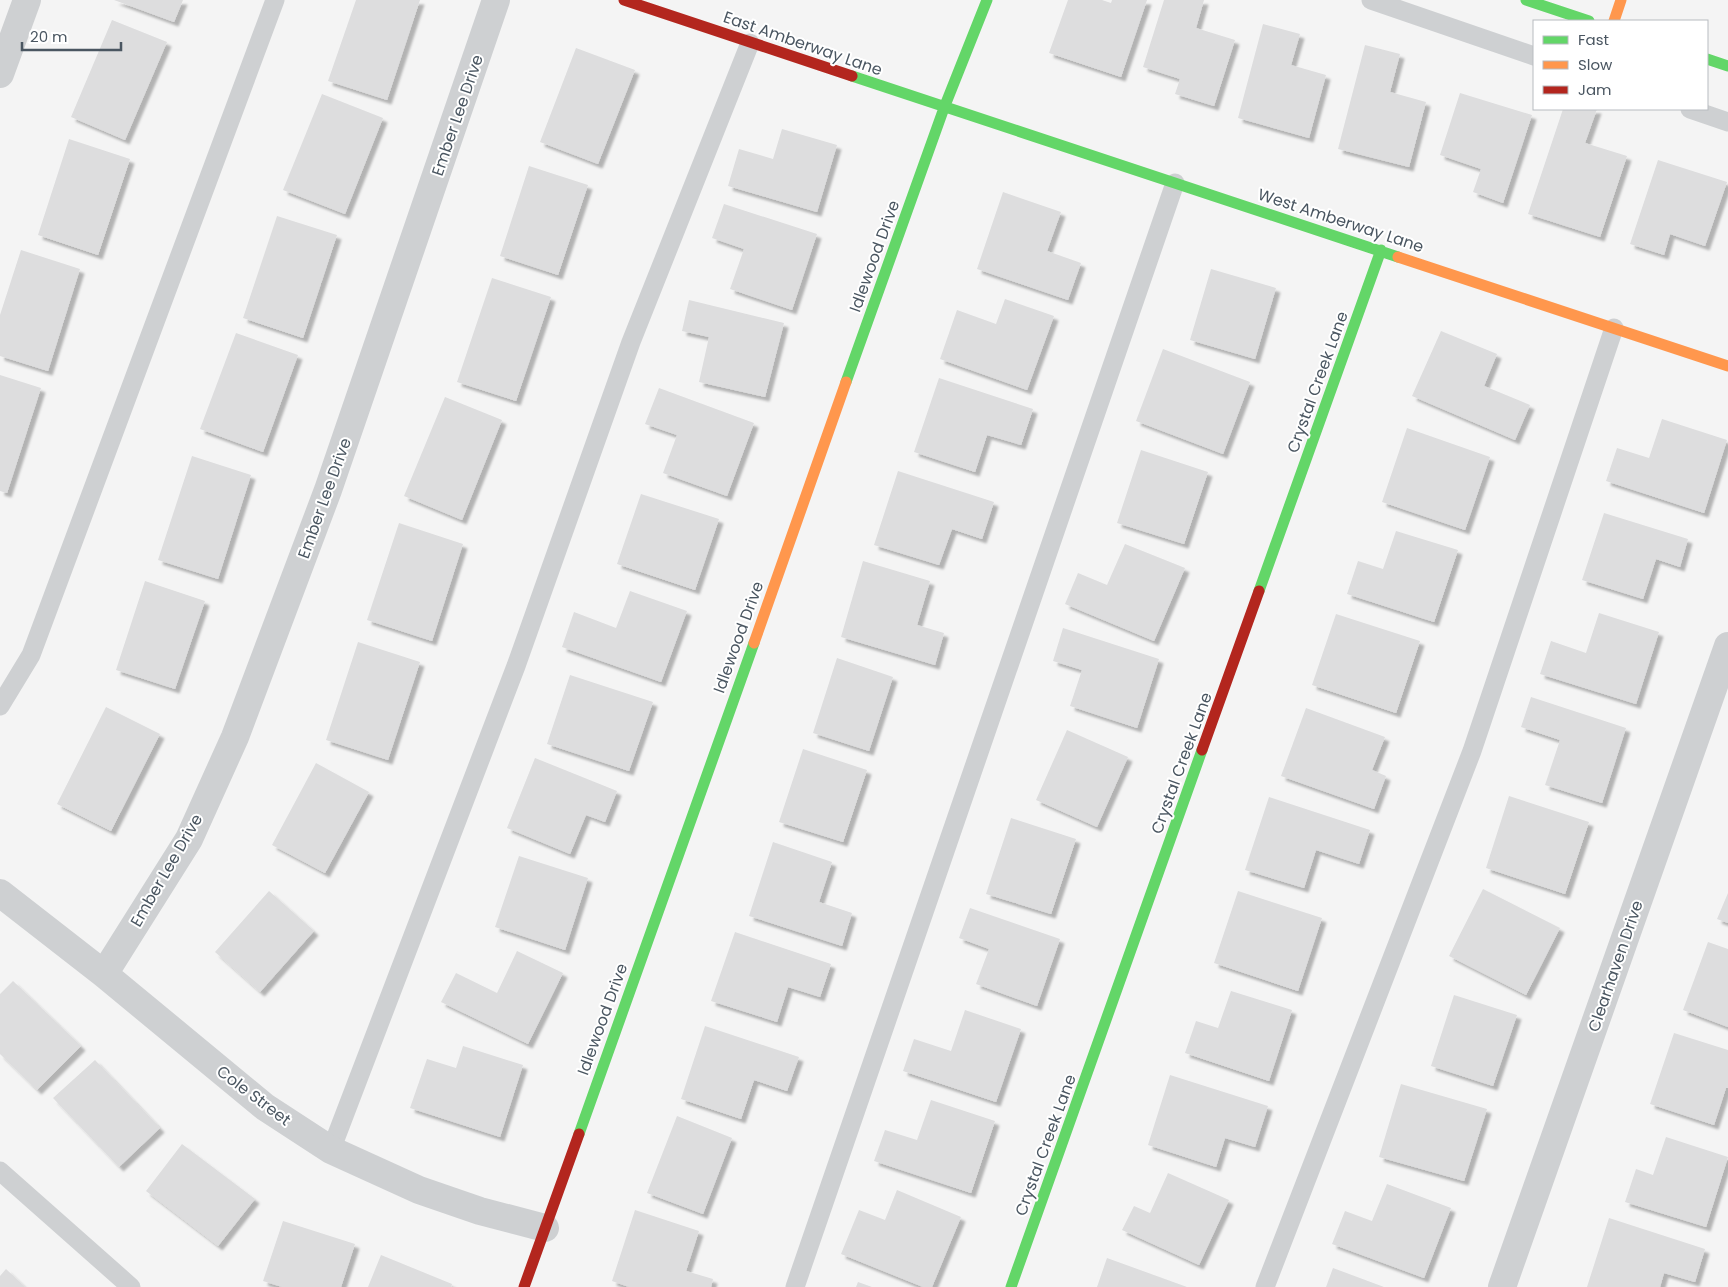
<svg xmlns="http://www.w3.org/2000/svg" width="1728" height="1287" font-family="Poppins,sans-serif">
  <defs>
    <filter id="shadow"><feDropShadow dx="4.5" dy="4.5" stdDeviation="1" flood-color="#0004"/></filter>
  </defs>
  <rect width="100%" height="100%" fill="#f4f4f4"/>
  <path fill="#ddddde" filter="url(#shadow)" d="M114,0h69l-9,22z
    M356,0h64l-33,100 -59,-19z
    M1068,0h34l9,3 1,-3h35l-26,77 -72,-24z
    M1164,0h40l-8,28 39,12 -21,66 -39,-12 5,-15 -37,-12z
    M112,20l55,22 -42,98 -54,-23z
    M1263,24l37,10 -9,31 35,10 -17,63 -71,-20z
    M1365,45l35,9 -10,38 36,10 -17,65 -71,-18z
    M576,48l59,22 -37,94 -58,-22z
    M1460,93l72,22 -29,88 -30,-11 8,-23 -41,-14z
    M322,94l61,24 -38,96 -62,-24z
    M1563,109h34l-12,34 42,13 -27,81 -72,-23z
    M782,129l55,16 -20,67 -89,-26 11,-37 34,10z
    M69,139l61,20 -32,96 -60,-20z
    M1658,160l69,22 -22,64 -35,-12 -6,21 -34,-11z
    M529,166l59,19 -30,90 -58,-19z
    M1003,192l58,20 -14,39 34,12 -13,37 -91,-31z
    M724,204l93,30 -25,76 -62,-21 14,-40 -32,-11z
    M277,216l60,19 -34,103 -60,-20z
    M21,250l59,19 -32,102 -48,-15v-41z
    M1211,269l65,19 -21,71 -65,-19z
    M492,278l59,19 -35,104 -59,-19z
    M1005,299l49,17 -27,74 -87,-31 17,-49 39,14z
    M689,300l95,23 -19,74 -66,-15 10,-45 -27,-6z
    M1441,331l56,23 -13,32 46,19 -15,35 -103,-44z
    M236,333l62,22 -35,97 -63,-23z
    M1163,349l87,33 -27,72 -87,-33z
    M0,375l41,13 -34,105 -7,-2z
    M939,378l94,31 -12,36 -34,-10 -12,37 -61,-20z
    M659,388l95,35 -27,73 -64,-23 14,-38 -32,-11z
    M445,397l57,23 -40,100 -58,-24z
    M1662,419l65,21 -23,73 -98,-32 11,-33 32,10z
    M1407,428l83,29 -25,73 -83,-28z
    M1141,450l67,22 -24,72 -67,-21z
    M192,456l59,19 -33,104 -60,-19z
    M898,471l96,31 -12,37 -30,-10 -13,36 -65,-20z
    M641,494l78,25 -24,71 -78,-26z
    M1604,513l84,26 -8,28 -24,-8 -13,40 -61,-19z
    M399,523l64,21 -31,97 -65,-21z
    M1396,531l62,19 -24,72 -87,-28 11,-33 25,8z
    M1125,544l60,24 -31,73 -89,-37 13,-31 29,12z
    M863,561l67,20 -13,44 27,8 -9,32 -94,-28z
    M145,581l60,20 -30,88 -59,-19z
    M630,591l57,20 -26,71 -99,-35 12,-35 42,16z
    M1599,613l60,19 -23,72 -96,-30 11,-33 35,12z
    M1336,614l84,27 -24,72 -84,-28z
    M1063,628l96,31 -22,69 -67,-22 12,-36 -29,-9z
    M358,642l62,20 -32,98 -62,-20z
    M837,658l56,19 -24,74 -56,-18z
    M570,675l83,27 -24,69 -82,-27z
    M1531,697l95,31 -24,75 -57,-18 15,-45 -39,-13z
    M106,707l54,27 -49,97 -54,-27z
    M1306,708l79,29 -13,33 14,6 -12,33 -93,-33z
    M1067,730l61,27 -31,70 -61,-27z
    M803,749l64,21 -24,72 -64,-20z
    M535,758l82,33 -12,31 -19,-7 -16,39 -63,-26z
    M316,763l53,29 -44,81 -53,-28z
    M1509,796l80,26 -24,72 -79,-26z
    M1269,797l101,33 -11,34 -43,-14 -12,38 -59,-18z
    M1011,818l65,21 -25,75 -65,-20z
    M773,842l59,20 -13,40 33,11 -10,33 -93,-30z
    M519,856l69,22 -23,72 -70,-23z
    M1483,889l77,39 -34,67 -77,-39z
    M269,891l45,40 -54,61 -45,-40z
    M1238,891l84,27 -24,73 -84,-28z
    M1728,893v30l-11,-4z
    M970,908l90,31 -23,67 -61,-22 13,-35 -30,-11z
    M735,932l96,32 -11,33 -32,-10 -11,35 -66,-21z
    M1708,942l20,7v78l-45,-17z
    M517,951l46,22 -35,71 -87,-42 15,-29 41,20z
    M13,981l68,65 -44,44 -37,-36v-60z
    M1231,991l61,19 -23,71 -84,-28 11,-32 22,7z
    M1454,995l63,20 -24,71 -62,-20z
    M965,1010l56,19 -25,73 -93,-31 11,-32 37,12z
    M705,1026l94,31 -12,34 -33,-11 -13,39 -60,-20z
    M1674,1033l54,17v38h-2l-12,37 -64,-21z
    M463,1046l60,19 -23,72 -90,-29 17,-49 29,9z
    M95,1060l65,68 -41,39 -66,-69z
    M1170,1075l98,31 -13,41 -30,-9 -9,29 -68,-22z
    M1401,1084l86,25 -23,72 -85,-24z
    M931,1100l64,21 -24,72 -97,-32 11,-31 32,10z
    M677,1116l55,22 -29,76 -56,-21z
    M1666,1137l62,20 -22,70 -81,-25 11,-33 17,6z
    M182,1144l73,55 -37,47 -72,-55z
    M1168,1173l61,27 -30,65 -77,-35 12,-24 16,7z
    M1387,1184l64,24 -27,70 -92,-34 13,-33 27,10z
    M897,1190l64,27 -29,70h-9l-82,-33 18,-44 26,10z
    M635,1210l64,21 -13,40 27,8 -2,8h-82l-17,-6z
    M1609,1218l96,31 -10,33 -31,-9 -4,14h-73z
    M283,1221l72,23 -14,43h-59l-19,-6z
    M381,1255l71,29 -1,3h-83z
    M1107,1258l80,29h-90z
    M1333,1268l51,19h-58z
    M6,1269l19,18h-25v-11z
    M858,1282l14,5h-16z"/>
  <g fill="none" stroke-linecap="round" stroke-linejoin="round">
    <path stroke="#ced0d2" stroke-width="19" d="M1371,0l163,56
      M1690,109l38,13
      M0,706l31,-51 244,-655
      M331,1150l185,-484 115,-324 119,-299
      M0,1171l131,116
      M795,1287l380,-1104
      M1265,1287l207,-536 142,-423"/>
    <path stroke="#ced0d2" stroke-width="28" d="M0,74l27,-74
      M0,893l104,81 161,133 66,43 88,40 61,21 65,17
      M104,974l85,-135 46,-102 93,-247 168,-490
      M1502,1287l226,-641"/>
    <path stroke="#63d668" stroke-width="11" d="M1526,0l63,21
      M1707,59l21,7
      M852,76l546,181
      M846,382l98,-274 43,-108
      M1259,591l122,-341
      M579,1134l175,-491
      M1011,1287l191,-537"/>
    <path stroke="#ff974d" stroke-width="11" d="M1614,21l7,-21
      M1398,257l330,109
      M754,643l92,-261"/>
    <path stroke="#b3261e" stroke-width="11" d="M624,0l228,76
      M1202,750l57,-159
      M524,1287l55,-153"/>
  </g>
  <g text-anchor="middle" stroke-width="4" stroke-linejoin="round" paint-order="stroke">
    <g font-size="16" fill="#4a5661" stroke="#fff">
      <text transform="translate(803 43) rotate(19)" y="6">East Amberway Lane</text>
      <text transform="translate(457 115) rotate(-71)" y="6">Ember Lee Drive</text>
      <text transform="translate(1341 220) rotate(18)" y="6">West Amberway Lane</text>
      <text transform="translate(874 256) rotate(-70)" y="6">Idlewood Drive</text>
      <text transform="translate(1317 382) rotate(-70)" y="6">Crystal Creek Lane</text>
      <text transform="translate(324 498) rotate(-70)" y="6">Ember Lee Drive</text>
      <text transform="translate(738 637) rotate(-70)" y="6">Idlewood Drive</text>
      <text transform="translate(1181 763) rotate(-70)" y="6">Crystal Creek Lane</text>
      <text transform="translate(166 870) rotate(-60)" y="6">Ember Lee Drive</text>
      <text transform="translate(1615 966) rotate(-71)" y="6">Clearhaven Drive</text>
      <text transform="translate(602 1019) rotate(-70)" y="6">Idlewood Drive</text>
      <text transform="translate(254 1095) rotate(37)" y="6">Cole Street</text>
      <text transform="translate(1045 1145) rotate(-70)" y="6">Crystal Creek Lane</text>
    </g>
  </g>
  <rect x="1533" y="20" width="175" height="90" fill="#ffffff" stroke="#b7bbc0"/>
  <rect x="1543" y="36" width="25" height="8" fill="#63d668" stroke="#b7bbc0"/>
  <text x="1578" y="45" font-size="15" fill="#4a5661">Fast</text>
  <rect x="1543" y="61" width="25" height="8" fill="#ff974d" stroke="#b7bbc0"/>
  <text x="1578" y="70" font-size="15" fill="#4a5661">Slow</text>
  <rect x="1543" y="86" width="25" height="8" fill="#b3261e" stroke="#b7bbc0"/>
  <text x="1578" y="95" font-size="15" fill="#4a5661">Jam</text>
  <path d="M22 42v8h99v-8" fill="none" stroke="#4a5661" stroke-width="2.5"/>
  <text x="30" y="42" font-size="15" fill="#4a5661" stroke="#ffffff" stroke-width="4" paint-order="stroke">20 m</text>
</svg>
